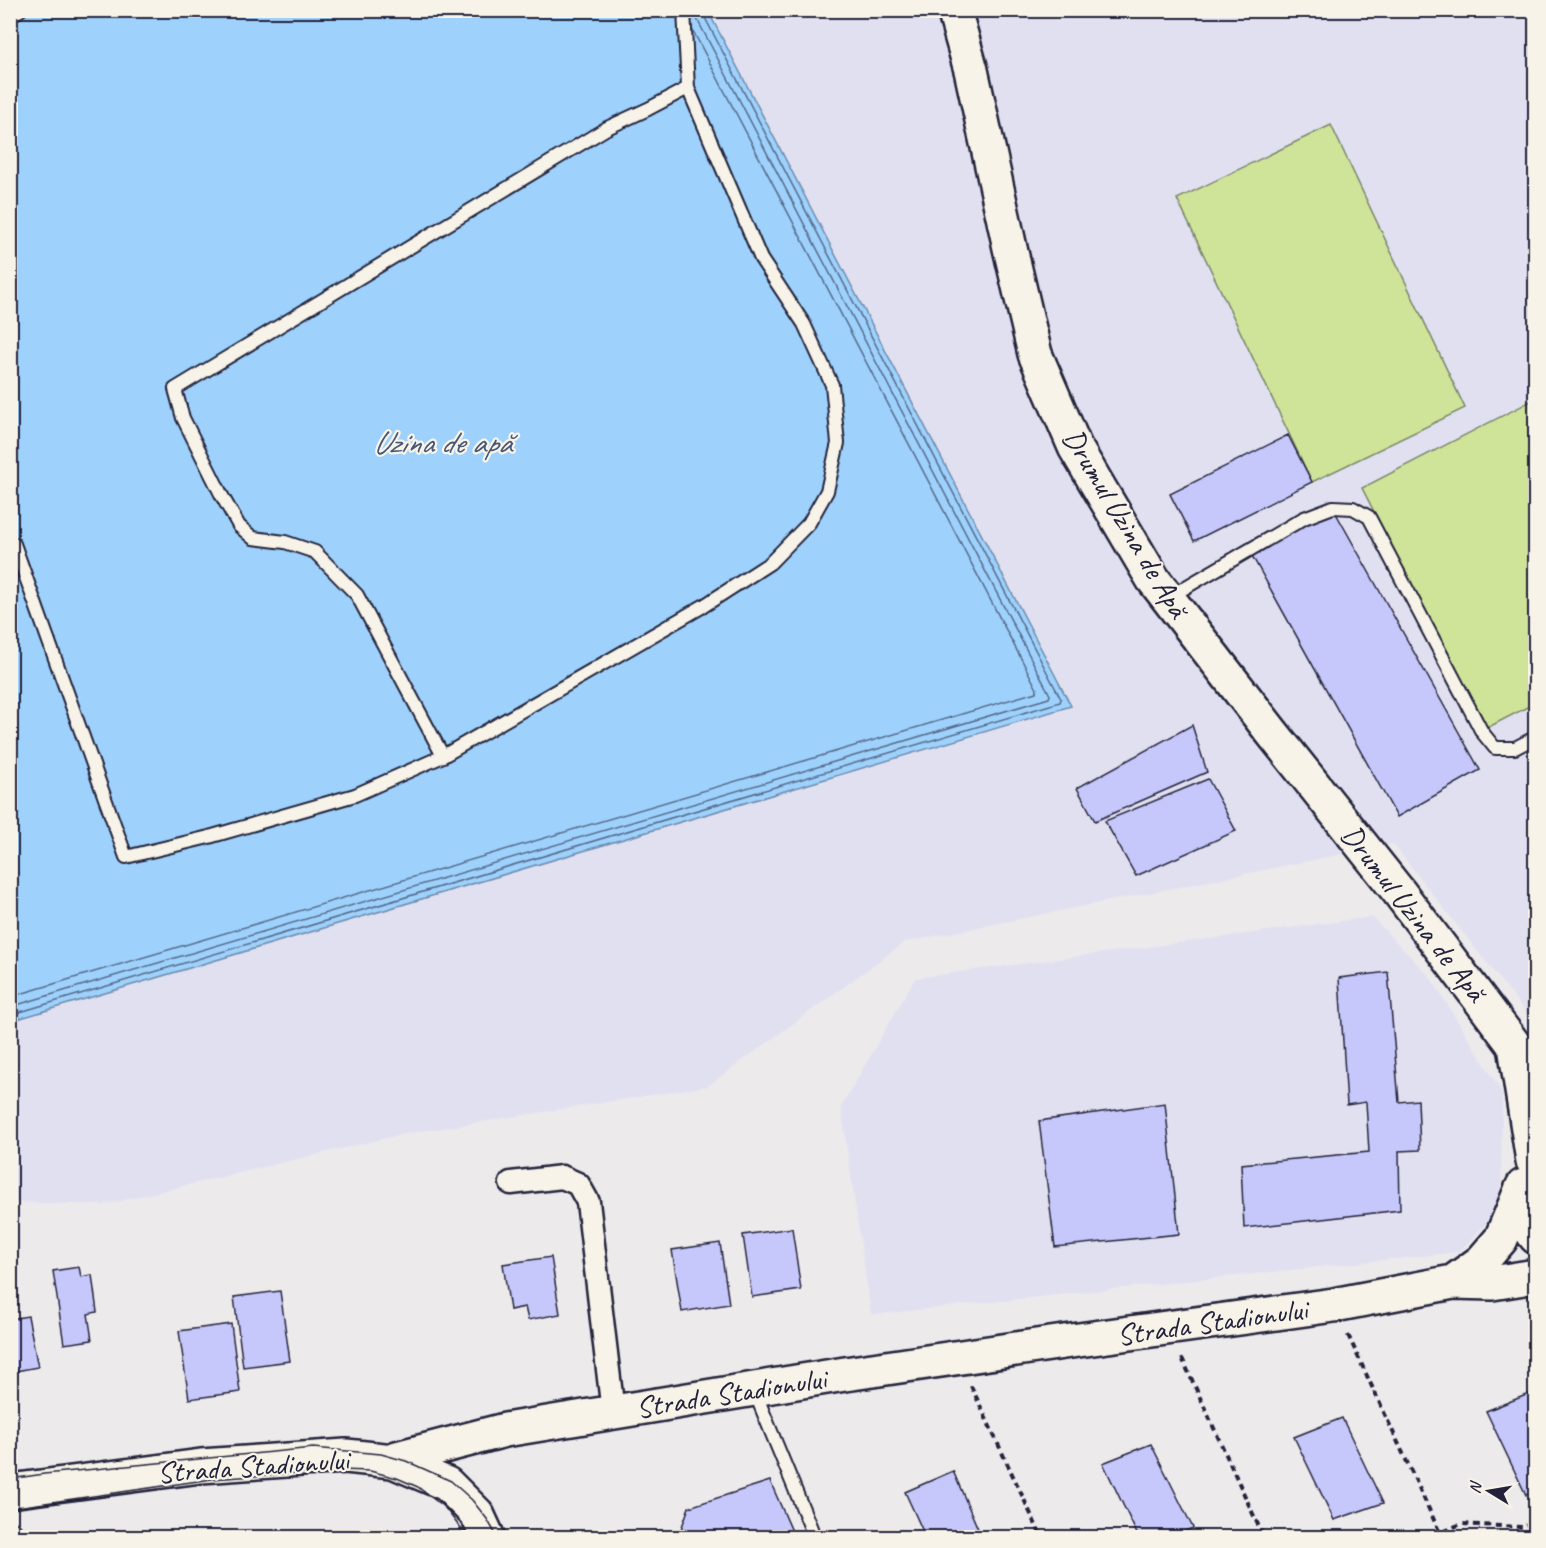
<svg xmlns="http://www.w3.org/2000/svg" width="1546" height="1548" font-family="Caveat,sans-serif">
  <rect width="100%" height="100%" fill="#edeaec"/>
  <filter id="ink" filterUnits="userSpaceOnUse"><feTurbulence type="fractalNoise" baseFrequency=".0167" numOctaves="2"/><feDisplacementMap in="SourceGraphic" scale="12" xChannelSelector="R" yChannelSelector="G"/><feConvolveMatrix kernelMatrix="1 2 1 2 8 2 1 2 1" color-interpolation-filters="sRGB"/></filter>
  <g filter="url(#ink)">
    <path fill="#e1e0f0" d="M11,11h1524v1013l-142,-180 -488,98 -197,144 -304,48 -301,71 -92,-3z
      M1372,917l58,60 72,115 -1,116 -42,44 -588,63 -30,-208 74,-129z"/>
    <path fill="#cfe499" stroke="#78836a" stroke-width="1.5" d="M1331,125l134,283 -153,74 -135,-283z
      M1535,399v304l-50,26 -123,-241z"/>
    <path fill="#9ed2fc" stroke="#6c8caf" stroke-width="1.5" d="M11,11h697l363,695 -1060,315z"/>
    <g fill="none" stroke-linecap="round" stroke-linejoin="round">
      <path stroke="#546888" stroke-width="1.5" d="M10,997l1026,-305 1,-3 -345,-660
        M10,1007l1039,-309 1,-3 -353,-676 -1,-9
        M10,1015l1050,-313 1,-3 -357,-683 -1,-6"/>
    </g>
    <path fill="#c6c8fb" stroke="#22223b" stroke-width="1.5" d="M1288,435l24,47 -118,59 -24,-47z
      M1333,508l147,262 -83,47 -146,-263z
      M1192,725l15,47 -112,49 -18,-33z
      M1208,779l28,52 -100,45 -31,-55z
      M1388,972l11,130 19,-2 2,50 -21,1 1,59 -156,18 -3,-64 128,-12 -3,-50 -19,3 -8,-127z
      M1165,1103l14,131 -124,13 -16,-126z
      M792,1228l9,62 -49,7 -9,-62z
      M720,1243l9,61 -47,8 -10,-62z
      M551,1257l9,57 -32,6 -3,-13 -15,3 -7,-46z
      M79,1267l2,10 11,-2 5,37 -9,2 4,26 -28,4 -11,-73z
      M280,1291l10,70 -47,6 -9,-70z
      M28,1316l10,51 -28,5v-53z
      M231,1324l9,68 -51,7 -10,-68z
      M1534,1392l2,3v96l-10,4 -40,-84z
      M1342,1418l41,85 -49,17 -40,-83z
      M1151,1444l42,84 -26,10h-28l-36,-75z
      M953,1471l29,67h-56l-21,-46z
      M770,1481l25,57h-117l11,-31z"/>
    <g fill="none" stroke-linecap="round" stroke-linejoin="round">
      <defs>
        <path id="lane" d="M10,16l10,-6
          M14,544l112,313 83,-20 146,-42 88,-39 262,-151 65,-42 39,-40 18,-32 11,-48 -6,-58 -28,-61 -43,-65 -73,-171 -4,-78
          M1169,597l135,-79 29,-11 20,1 16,9 113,215 13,16h20l21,-11
          M443,756l-86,-161 -42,-43 -30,-10 -32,-4 -14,-12 -17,-30 -39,-78 -8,-29 432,-261 41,-19 40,-21
          M754,1390l61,148"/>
        <path id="street" d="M511,1183l51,-6 16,7 10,18 25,210
          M10,1533l3,5"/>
        <path id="secondary" d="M954,10l17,60 39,178 25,106 40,93 78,132 117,151 129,162 116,154 21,19
          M1515,1046l18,115
          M1523,1186c-2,18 0,36 13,51
          M1453,1282l29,-21 19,-22 21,-51
          M393,1461l54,23 30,30 11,24
          M10,1491l191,-25 145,-10 47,5 4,-3 108,-28 340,-56 219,-32 270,-37 119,-23 39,1 44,-7"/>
      </defs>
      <use href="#lane" stroke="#22223b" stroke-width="16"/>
      <use href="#street" stroke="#22223b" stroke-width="27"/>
      <use href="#secondary" stroke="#22223b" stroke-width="38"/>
      <path stroke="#22223b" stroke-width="4" stroke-dasharray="6 4.5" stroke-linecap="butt" d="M1348,1335l92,198
        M1182,1358l82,180
        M971,1386l71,152
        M1424,1538l16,-5 21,-9 61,3 14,-5"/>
      <use href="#lane" stroke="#f7f3e8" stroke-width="12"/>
      <use href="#street" stroke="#f7f3e8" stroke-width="22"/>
      <use href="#secondary" stroke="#f7f3e8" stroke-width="33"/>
      <path stroke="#22223b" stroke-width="1.5" d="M10,1479l34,-5 269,-26 68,6 25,7 45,20 21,19 15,19 11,19
        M10,1508l202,-29 128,-9 30,1 27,7 21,9 27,21 23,30"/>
    </g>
  </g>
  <g text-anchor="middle" stroke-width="4.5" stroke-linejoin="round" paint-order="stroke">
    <g font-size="30" fill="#22223b" stroke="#f7f3e8">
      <text transform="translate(1126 523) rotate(59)" y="10">Drumul Uzina de Apă</text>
      <text transform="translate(1414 913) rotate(52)" y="10">Drumul Uzina de Apă</text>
      <text transform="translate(1212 1322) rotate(-8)" y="10">Strada Stadionului</text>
      <text transform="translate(731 1393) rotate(-9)" y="10">Strada Stadionului</text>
      <text transform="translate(253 1466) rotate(-4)" y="10">Strada Stadionului</text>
    </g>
    <g font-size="32" font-style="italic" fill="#475775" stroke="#f7f3e8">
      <text x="442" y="453">Uzina de apă</text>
    </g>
  </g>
  <rect width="1546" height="1548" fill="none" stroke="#f7f3e8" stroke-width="36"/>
  <rect x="18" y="18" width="1510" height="1512" fill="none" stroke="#22223b" stroke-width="2" filter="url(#ink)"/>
  <g transform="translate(1489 1491) rotate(281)" stroke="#f7f3e8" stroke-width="4.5" paint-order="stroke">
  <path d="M0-4.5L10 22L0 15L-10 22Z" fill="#22223b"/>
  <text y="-9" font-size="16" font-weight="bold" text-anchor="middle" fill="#22223b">N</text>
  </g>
</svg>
